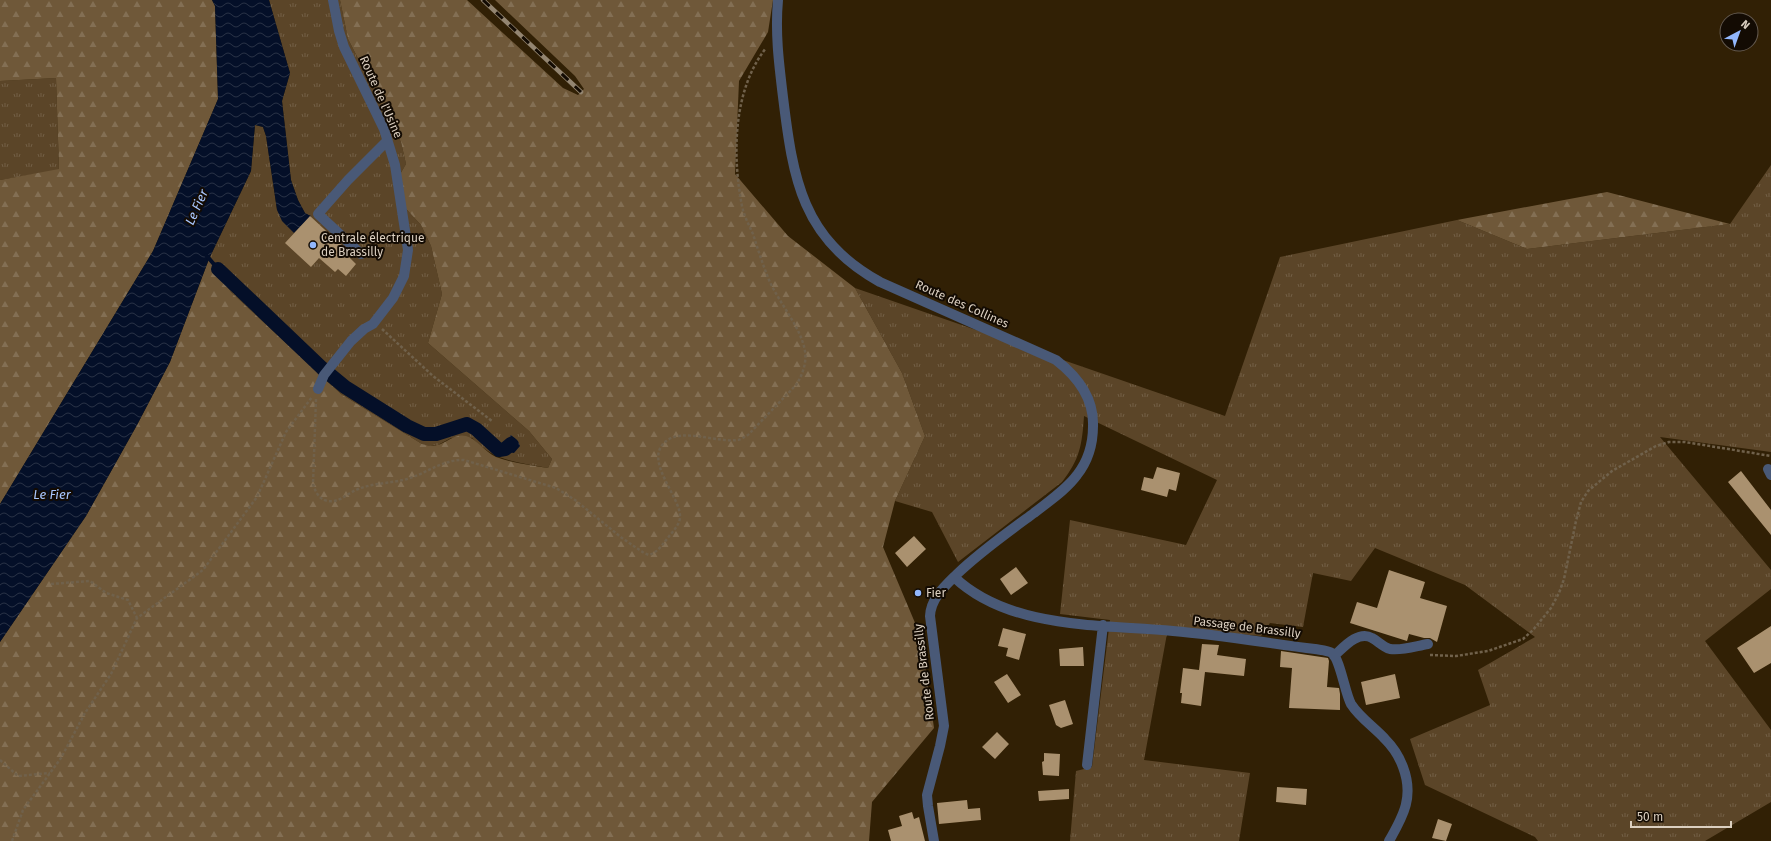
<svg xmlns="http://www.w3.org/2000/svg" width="1771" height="841" font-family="'Fira Sans',sans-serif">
  <defs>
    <pattern id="grass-tufts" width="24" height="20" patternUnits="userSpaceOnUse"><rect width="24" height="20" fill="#5b4528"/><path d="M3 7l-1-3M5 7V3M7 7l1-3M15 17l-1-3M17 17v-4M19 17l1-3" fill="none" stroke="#725f45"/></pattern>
    <pattern id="forest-firs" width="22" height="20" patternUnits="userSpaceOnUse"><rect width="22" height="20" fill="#6f5839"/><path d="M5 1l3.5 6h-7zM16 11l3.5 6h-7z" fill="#836f54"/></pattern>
    <pattern id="water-waves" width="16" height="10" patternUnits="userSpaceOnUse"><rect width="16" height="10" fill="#040f28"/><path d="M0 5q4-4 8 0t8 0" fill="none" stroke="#283145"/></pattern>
  </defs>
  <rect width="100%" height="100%" fill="#312005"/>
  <path fill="url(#grass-tufts)" d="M269,0h71l8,39 53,103 5,22 -11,19 1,15 25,27 10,21 11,48 -14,49 101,88 23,28 -4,9c-30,-6 -53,-6 -76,-30h-21l-13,7 -8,1 -8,-2 -81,-50 -110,-102 -22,-33 42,-88 4,-46 8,2 3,9 11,74 33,6 -5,-3 -7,-13 -7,-20 -9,-79 8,-28z
    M56,78l3,92 -59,10v-99z
    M1771,165v287l-111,-15 111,133v19l-66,52 66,89v72l-66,39h-167l-3,-4 -110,-52 -15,-46 80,-34 -12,-35 57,-33 -70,-52 -90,-37 -24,33 -38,-8 -10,54 -33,-4 -9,13 -93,-8 -24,132 106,13 -11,68h-169l6,-70 16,-4 18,-147 -50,-6 10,-94 116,25 31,-65 -133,-64c-2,29 -4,43 -22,66l-104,80 -26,-50 -37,-11 30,-65 -23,-63 -47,-85 370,128 55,-159 177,-37 70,29 203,-25z"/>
  <path fill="url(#forest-firs)" d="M0,0h212l3,6 3,93 -65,152 -153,253v-324l59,-11 -3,-91 -56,3z
    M340,0h127l96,88 15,7 6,-6 -9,-13 -80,-76h278l-5,32 -29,49 -4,93 53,62 67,52 47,85 23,63 -30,65 -12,46 38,90 13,91 -62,74 -3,39h-869v-199l86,-126 51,-91 33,-63 39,-103 22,33 110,102 81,50c5,1 10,3 15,1 10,-2 18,-12 29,-9 11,3 19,16 30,21 16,6 35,8 52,11l4,-9 -23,-28 -101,-88 14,-49 -11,-48 -10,-21 -25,-27 -1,-15 11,-19 -5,-22 -53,-103z
    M1607,192l123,32 -203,25 -70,-29z"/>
  <path fill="url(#water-waves)" d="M212,0h57l21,73 -8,28 9,79 7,20 7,13 6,3 -17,17 -12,-12 -5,-11 -11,-74 -3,-9 -8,-2 -4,46 -42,88 -39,103 -33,63 -51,91 -86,126v-138l153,-253 65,-152 -3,-93z
    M511,435l7,6 2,5 -6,7 -6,-1 -6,-6z"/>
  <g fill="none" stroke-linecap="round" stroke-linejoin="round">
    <path stroke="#040f28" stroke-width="4" d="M206,255l12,14"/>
    <path stroke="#040f28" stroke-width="14" d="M218,269l104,99 23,19 62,39 17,8h12l31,-10 9,5 23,21 6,-1 6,-5"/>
  </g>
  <path fill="#aa916f" d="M310,216l41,38 -2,3 7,7 -10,12 -8,-7 -3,3 -16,-14 -8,9 -26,-24z
    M1157,467l23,6 -4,18 -7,-2 -2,8 -26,-7 3,-13 9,2z
    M1741,471l30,39v25l-43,-53z
    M914,536l12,13 -19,18 -12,-14z
    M1016,567l12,16 -17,12 -11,-16z
    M1389,570l36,12 -5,16 27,8 -10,36 -7,-4h-6l-15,-4 -2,7 -57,-18 7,-21 20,6z
    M1771,626v37l-17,10 -17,-25z
    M1003,628l23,6 -7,26 -13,-4 2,-8 -10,-2z
    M1202,644l17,1 -2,10 29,4 -2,17 -39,-4 -4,34 -20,-3 1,-10h-2l3,-25 16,2z
    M1083,647l1,19h-24l-1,-17z
    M1281,651l47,7 1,3 -2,26 12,1 1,6v16l-51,-2 3,-40 -12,-1z
    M1007,674l14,21 -13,8 -14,-21z
    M1395,674l5,24 -34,7 -5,-23z
    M1065,700l8,24 -12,4 -5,-3 -7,-20z
    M997,732l12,12 -14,15 -13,-12z
    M1044,753l16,1 -1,22 -16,-1 -1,-13 2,-1z
    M1277,787l30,2 -1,16 -30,-3z
    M1069,789v10l-30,2 -1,-10z
    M967,800l1,9 12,-1 1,12 -42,4 -2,-21z
    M912,812l2,7 5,-2 6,24h-34l-3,-11 14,-4 -3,-10z
    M1438,819l14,5 -6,17 -14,-3z"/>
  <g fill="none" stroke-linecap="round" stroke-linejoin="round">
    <path stroke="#70614b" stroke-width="2.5" stroke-dasharray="3 2" stroke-linecap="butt" d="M382,329l51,47 59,45
      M316,399l-3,85c2,7 6,16 15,17 10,2 19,-7 28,-11 18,-8 38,-6 57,-13 16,-6 33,-18 51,-17l92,28 19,12 47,38 22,15 5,2c9,-3 13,-10 18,-16 5,-7 12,-13 13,-21 2,-20 -37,-57 -15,-76 16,-15 53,1 72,-2 4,0 7,-3 11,-5l48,-50c6,-9 11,-22 9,-34 -4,-24 -26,-48 -36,-71 -6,-15 -11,-30 -16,-46 -4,-9 -9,-18 -11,-28 -10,-51 -9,-116 24,-158
      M51,584l39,-3 16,12 22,7 9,18
      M1430,655l26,1 32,-5 35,-12 10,-9 18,-22 8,-15 5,-14 12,-58 5,-19 7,-11 24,-20 44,-25 13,-4h16l86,14
      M0,760l18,16 32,-3
      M12,841l11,-31 38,-52 24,-45 26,-39 26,-56 66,-48 54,-73 29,-65 26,-35"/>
    <path stroke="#495977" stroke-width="10" d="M778,0c-3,33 1,64 5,97 10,82 19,142 97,185l176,78c22,17 38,38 37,66 0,18 -5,35 -16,49 -11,15 -28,26 -43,38 -26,19 -53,38 -77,61 -12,12 -26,24 -27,42l14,110 -4,20 -13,49 1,11 6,35
      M361,254l-43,-40 30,-34 39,-39
      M318,389l6,-14 27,-34 13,-12 9,-5 20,-26 11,-22 4,-26 -13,-85 -11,-36 -40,-82 -5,-16 -6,-31
      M1768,469l3,6
      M954,577c56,53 147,47 219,54 47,4 94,12 142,18 5,1 12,1 17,4 8,6 13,40 19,51 9,14 23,23 34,35 8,8 14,17 18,28 11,29 1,48 -14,74
      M1334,656c9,-8 24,-26 38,-18 6,3 11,9 18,11 12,2 26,-3 38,-5
      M1087,765l16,-140"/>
    <defs>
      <path id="rail" d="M483,0l98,92"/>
    </defs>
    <use href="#rail" stroke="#938571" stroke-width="4.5"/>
    <use href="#rail" stroke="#130b03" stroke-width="3" stroke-dasharray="9" stroke-linecap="butt"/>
  </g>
  <g fill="#92b7fd" stroke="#130b03" stroke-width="1.5">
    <circle cx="313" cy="245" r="4"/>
    <circle cx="918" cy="593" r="4"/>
  </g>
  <g text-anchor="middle" stroke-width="4" stroke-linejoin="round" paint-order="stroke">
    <g font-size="12" fill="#dbcfc0" stroke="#130b03">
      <text transform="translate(381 97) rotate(66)" y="4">Route de l'Usine</text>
      <text transform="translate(962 304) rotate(24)" y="4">Route des Collines</text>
      <text transform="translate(1247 627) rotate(7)" y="4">Passage de Brassilly</text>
      <text transform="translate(924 672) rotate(-97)" y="4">Route de Brassilly</text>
    </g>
    <g font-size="12" fill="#dbcfc0" stroke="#130b03" text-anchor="start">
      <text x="321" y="242">Centrale électrique<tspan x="321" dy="14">de Brassilly</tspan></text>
      <text x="926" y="597">Fier</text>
    </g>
    <g font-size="13" font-style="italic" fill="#a8c6fe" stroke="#130b03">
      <text transform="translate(196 207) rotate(-66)" y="5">Le Fier</text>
      <text x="52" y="499">Le Fier</text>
    </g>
  </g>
  <g transform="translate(1739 32) rotate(41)"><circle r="19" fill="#130b03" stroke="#63594f"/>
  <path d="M0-3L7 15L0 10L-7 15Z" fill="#92b7fd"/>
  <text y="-6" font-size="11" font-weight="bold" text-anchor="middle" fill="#dbcfc0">N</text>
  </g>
  <path d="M1631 821v6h100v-6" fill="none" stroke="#dbcfc0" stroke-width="2"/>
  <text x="1637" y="821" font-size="12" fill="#dbcfc0" stroke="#130b03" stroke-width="3" paint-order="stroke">50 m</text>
</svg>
